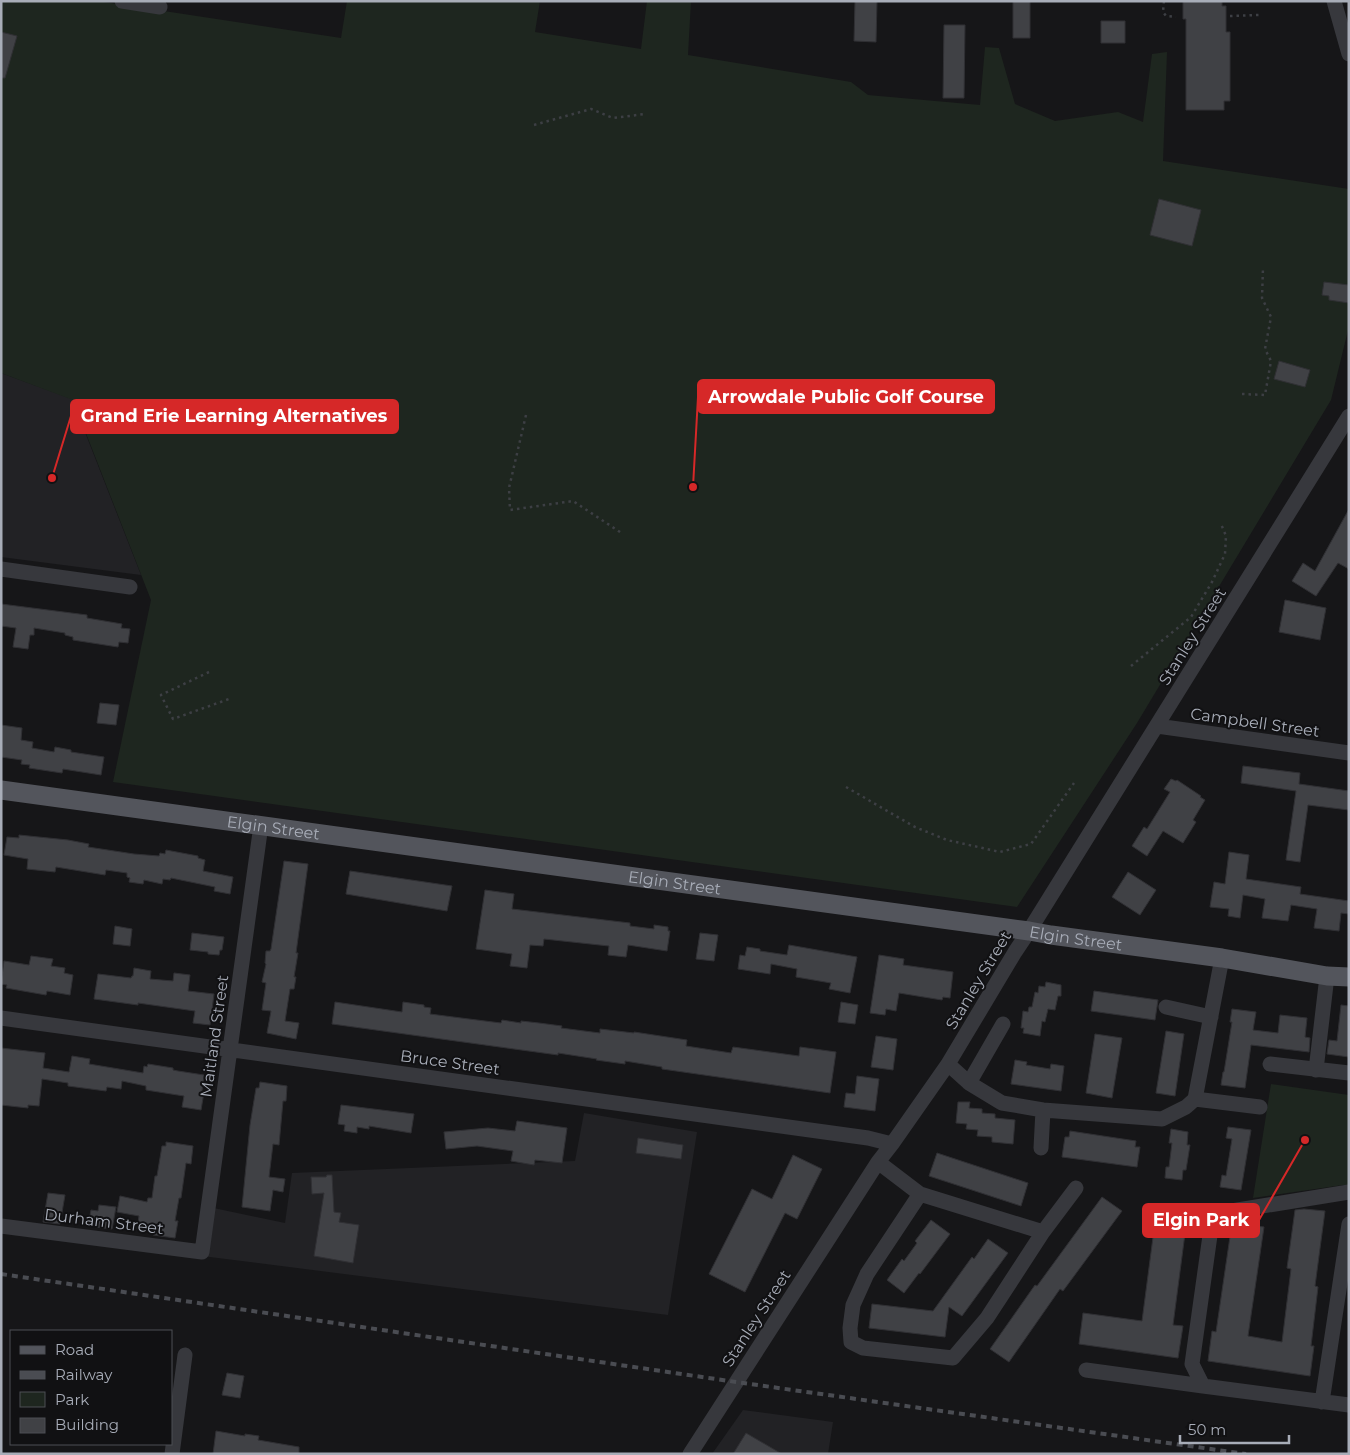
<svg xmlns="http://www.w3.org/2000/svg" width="1350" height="1455" font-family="Montserrat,sans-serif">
  <rect width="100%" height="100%" fill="#161618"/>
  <path fill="#222225" d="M1,373l71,26 69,176 -140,-18z
    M584,1113l113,19 -29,183 -466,-59 7,-49 76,16 7,-50 283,-12z
    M743,1410l90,12 -5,32h-116z"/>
  <path fill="#1e261f" d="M1,1h97l243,37 6,-37h193l-5,31 106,17 6,-48h44l-3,54 163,27 17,13 112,10 5,-58 14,1 16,56 40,17 63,-9 25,10 9,-68 15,-2 -4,109 186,28v137l-18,74 -194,323 -120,184 -904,-125 38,-182 -78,-200 -72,-27z
    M1271,1084l78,11v90h-6l-90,13z"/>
  <path fill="#404145" stroke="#303034" d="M855,1h22l-1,41 -22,-1z
    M1013,1h17v37h-17z
    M1183,1h39v5h4v26h4v69h-6v9h-38v-91h-3z
    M1101,21h24v22h-24z
    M944,25h21l-1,73h-21z
    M1,32l16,4 -12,42h-4z
    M1159,199l42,11 -9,36 -42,-11z
    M1324,282l25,3v18l-20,-3v-4l-7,-1z
    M1279,361l31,9 -5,17 -31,-8z
    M1349,509v60l-11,-6 -22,33 -24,-15 11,-18 12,8z
    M1285,600l41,8 -6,32 -41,-8z
    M1,604l86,11v3l35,6 -1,4 9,1 -2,14 -9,-1 -1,5 -45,-7v-3l-8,-2v-2l-31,-5v7h-4l-2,14 -15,-2 3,-19 -15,-2z
    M100,703l19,2 -3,20 -19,-2z
    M1,725l21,3 -1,12 12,2 -1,6 22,4 1,-5 16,3v2l33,5 -3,18 -38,-6 -1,4 -33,-5 1,-3 -9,-1 1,-4 -21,-3z
    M1243,766l57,7 -1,11 50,7v19l-41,-5 -8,57 -14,-2 10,-69 -55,-8z
    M1171,779l5,2 1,-1 24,16 -1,1 5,3 -12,20 3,2 -13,21 -20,-12 -16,25 -15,-10 12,-19 3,2 23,-37 -6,-3z
    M19,835l49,5 21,4 -1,3 46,7 25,2 1,-3 5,1 1,-4 32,6v2l7,2 -2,11 30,6 -3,17 -16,-3 1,-4 -44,-9 -1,2 -7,-1 -1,5 -18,-4 -1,4 -14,-2 1,-4 -3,-1v-4l-21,-3 -1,5 -49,-8 -1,5 -28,-3 1,-10 -24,-4 3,-18 12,1z
    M1229,852l20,3 -3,24 55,8 -1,7 49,7v13l-8,-1 -2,18 -25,-3 3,-19 -26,-4 -3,16 -26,-3 3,-19 -22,-4 -3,23 -12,-2 1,-7 -19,-2 4,-25 11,2z
    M284,861l24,3 -12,89h2l-4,24h2l-2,12h-4l-5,32 14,2 -3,16 -29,-6 4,-22 -9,-1 4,-27 -4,-1 4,-18 -1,-1 1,-12h4l1,-2z
    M350,871l102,15 -5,25 -101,-17z
    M1128,872l28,18 -16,25 -28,-18z
    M485,890l29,4 -2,15 118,14v3l24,3v-4l14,2v4h2l-3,20 -39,-6 -2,12 -18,-2 1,-9 -65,-7 -1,7 -13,-1 -3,23 -17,-2 2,-12 -36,-5z
    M115,926l17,3 -2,17 -17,-2z
    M192,933l32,4 -2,13h-2l-1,5 -11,-1v-2l-18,-2z
    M700,933l18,2 -4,26 -18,-2z
    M789,945l68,12 -7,36 -21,-4 2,-6 -35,-6 1,-8 -26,-5 -1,10 -32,-5 2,-14 5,1 2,-9 13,2v2l27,4z
    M879,955l25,4 -1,6 50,7 -3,26 -7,-1 -1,3 -43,-7 -3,18 -10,-2 -1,6 -15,-2z
    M31,956l22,3 -2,7 14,2 -1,5 9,2 -3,20 -23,-4 -1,4 -40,-7 1,-3 -6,-1 3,-23 25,4z
    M134,968l17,3 -1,8 23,2 1,-8 16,2 -2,16 26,3 -4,31 -17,-2 2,-12 -57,-8v2l-44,-6 4,-25 33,4 1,-2h1z
    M1046,982l15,3v11h-3l-3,14 -7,-1 -3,13 -3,-1 -2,15 -17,-3 1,-5h-3l2,-17 5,1 1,-5h3l3,-15 3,1 1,-7 6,1z
    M1094,991l64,9 -3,20 -64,-9z
    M335,1002l67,10 1,-10 21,3v2l7,1 -1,6 39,5 32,4 1,-3 19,3v-2l18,2 23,3 -1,2 39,5v-4l34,4v-1l53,8 -1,6 45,7 2,-6 66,9 1,-9 36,5 -6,41 -168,-24v-2l-37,-6v3l-29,-4 1,-1 -39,-6v2l-226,-31z
    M841,1002l17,3 -3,19 -17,-2z
    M1341,1005l8,1v51l-22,-3 2,-14 8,1z
    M1232,1009l24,3 -3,18 25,3 2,-18 27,3 -2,19 5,1 -1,14 -58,-7 -6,43 -24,-3 2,-13h1l8,-50h-2z
    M1166,1031l18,3 -9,62 -19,-3z
    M1095,1034l27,4 -10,60 -26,-5z
    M876,1036l21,3 -4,31 -22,-3z
    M1,1048l44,5 -2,15 26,4 3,-16 18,3 -1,5 54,9 1,-7 3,1 1,-3 25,4v2l5,1 26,4 -2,16 2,1 -3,18 -19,-3 2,-11 -38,-6v-4l-24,-5 -1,8 -14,-2 -1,4 -38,-5v-3l-26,-4 -3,27 -11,-1v3l-27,-3z
    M1015,1060l12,2 -1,3 24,4 1,-5 13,2 -3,25 -50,-7z
    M857,1076l22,3 -4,32 -31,-4 2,-14 9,1z
    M260,1082l27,4 -1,15h-3l-4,44 -6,-1 -4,33 16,2 -2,13 -10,-2 -3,21 -28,-4 8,-82 6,-37h3z
    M958,1102h12l-1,6 13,1v4l13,1v4l20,2 -2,24 -21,-2v-5l-15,-1 1,-6 -12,-1 1,-5 -11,-1z
    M341,1105l73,9 -3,19 -42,-7v3l-12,-2v6l-13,-2 1,-6 -7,-1z
    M517,1121l50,7 -5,35 -27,-3 -1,5 -23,-4 2,-10 -36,-5 -31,3 -2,-17 44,-4 27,3z
    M1228,1127l23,3 -10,60 -21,-3 2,-12 4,1 6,-37 -6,-1z
    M1171,1129l17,3 -1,13h3l-4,25h-3l-1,10 -17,-2 1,-11h3l3,-24h-3z
    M1070,1131l66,10 -1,6h5l-3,20 -75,-10 3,-20h4z
    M638,1138l45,7 -2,14 -45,-6z
    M166,1142l27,4 -2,18 -5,-1 -5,35h-2l-4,23h3l-3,17 -22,-3 1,-4 -17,-2 2,-13 -22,-4 3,-16 27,6 1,-4h4l3,-22h2l5,-30h4z
    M937,1153l91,30 -7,23 -92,-30z
    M793,1155l29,14 -25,50 -12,-6 -40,79 -36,-18 43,-85 20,10z
    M327,1175h5l2,37 7,1 -2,9 20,3 -6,38 -39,-7 10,-63 -12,1 -1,-17h15z
    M48,1193l17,2 -5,29 -17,-2z
    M1102,1197l20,14 -59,80 -3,-2 -51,73 -19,-13 45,-64 2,1z
    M99,1205l17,2 -4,22 -17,-2 1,-5 -7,-1 2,-11 7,1z
    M1304,1209l21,2 -10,75 3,1 -7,59h3l-4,30 -102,-15 4,-30 4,1 16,-109 32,4 -16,109 34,6 9,-73 -4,-1 8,-58z
    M931,1220l19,14 -30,40 -1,-1 -15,20 -17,-13 15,-21 2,2 13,-18 -2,-2z
    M1155,1222l31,4 -13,99 10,1 -5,32 -99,-14 4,-31 59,8z
    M988,1239l20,14 -46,63 -13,-9 -4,30 -76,-9 3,-24 61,7 39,-54 2,2z
    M227,1373l17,3 -4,22 -18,-3z
    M216,1431l29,5v-2l14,2 -1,4 41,7v7h-86z
    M746,1433l36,21h-49z"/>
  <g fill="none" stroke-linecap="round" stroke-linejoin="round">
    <path stroke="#3d3f44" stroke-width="2.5" stroke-dasharray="2.5 4" stroke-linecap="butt" d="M1164,1l-1,11 3,4 10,1
      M1230,16l29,-1
      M534,125l57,-16 22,9 32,-4
      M1242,394l23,1 6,-34 -6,-12 6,-32 -9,-19 1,-30
      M526,415l-17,73 1,22 63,-9 50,33
      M1131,666l60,-49 21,-35 13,-28 1,-18 -5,-12
      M209,672l-48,23 12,24 56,-20
      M846,787l69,40 32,13 53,12 31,-8 43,-61"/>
    <path stroke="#37383d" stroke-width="15" d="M122,1l38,6
      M1334,1l15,53
      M1,569l129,18
      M1157,726l192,27
      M1166,1007l45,10
      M1,1018l867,120 24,6
      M948,1064l21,19 33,20 41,7 119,9 24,-12 9,-8 27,-141
      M1270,1064l79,9
      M1316,1070l11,-94
      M969,1083l34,-59
      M1195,1099l65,8
      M1041,1148l2,-38
      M878,1162l42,32 123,38
      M1349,1192l-136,22 -21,150 11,22 146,19
      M920,1194l-53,80 -14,31 -3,23 1,14 12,6 90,10 34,-40 56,-86 33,-44
      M1,1226l201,26 59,-427
      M1086,1370l117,16
      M1322,1402l27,-178
      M172,1454l13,-99
      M690,1454l188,-292 14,-18 56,-80 67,-112 14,-21 320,-515"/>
    <path stroke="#53555c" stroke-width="19" id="s1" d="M1,790l1028,141 22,4 171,23 105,18 22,1"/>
    <path stroke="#4a4c52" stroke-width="4" stroke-dasharray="6 5" stroke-linecap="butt" d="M1,1274l735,108 510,72"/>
  </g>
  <g text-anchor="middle" stroke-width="4" stroke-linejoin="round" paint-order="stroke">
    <g font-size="16" fill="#a8adb8" stroke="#111113">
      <text transform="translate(1192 636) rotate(-58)" y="6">Stanley Street</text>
      <text transform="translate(1255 722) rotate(8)" y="6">Campbell Street</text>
      <text dy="6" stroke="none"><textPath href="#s1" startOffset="275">Elgin Street</textPath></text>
      <text dy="6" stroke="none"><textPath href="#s1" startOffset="680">Elgin Street</textPath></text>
      <text dy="6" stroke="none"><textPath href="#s1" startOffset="1085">Elgin Street</textPath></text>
      <text transform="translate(978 980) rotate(-59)" y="6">Stanley Street</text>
      <text transform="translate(214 1036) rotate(-82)" y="6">Maitland Street</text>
      <text transform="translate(450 1062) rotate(8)" y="6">Bruce Street</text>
      <text transform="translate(104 1221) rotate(7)" y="6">Durham Street</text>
      <text transform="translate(756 1318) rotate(-57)" y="6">Stanley Street</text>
    </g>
  </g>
  <path fill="none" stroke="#d62828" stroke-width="2" d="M693 487L698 397M52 478L71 416M1305 1140L1259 1220"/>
  <g fill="#d62828" stroke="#111113" stroke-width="2">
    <circle cx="693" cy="487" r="5"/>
    <circle cx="52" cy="478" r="5"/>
    <circle cx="1305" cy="1140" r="5"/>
  </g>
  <g fill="#d62828" stroke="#d62828" stroke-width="2">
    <rect x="698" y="380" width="296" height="33" rx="5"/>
    <rect x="71" y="400" width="327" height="33" rx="5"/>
    <rect x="1143" y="1204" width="116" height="33" rx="5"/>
  </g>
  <g font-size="18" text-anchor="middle" font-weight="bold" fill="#fff">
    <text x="846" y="403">Arrowdale Public Golf Course</text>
    <text x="234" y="422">Grand Erie Learning Alternatives</text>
    <text x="1201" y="1226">Elgin Park</text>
  </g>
  <rect width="1350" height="1455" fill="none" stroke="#a8adb8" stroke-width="5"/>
  <rect x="10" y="1330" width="162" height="115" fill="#111113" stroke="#4d4f55"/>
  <rect x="20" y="1346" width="25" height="8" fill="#53555c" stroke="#4d4f55"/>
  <text x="55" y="1355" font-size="15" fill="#a8adb8">Road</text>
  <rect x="20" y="1371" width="25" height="8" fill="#4a4c52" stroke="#4d4f55"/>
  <text x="55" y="1380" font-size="15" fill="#a8adb8">Railway</text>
  <rect x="20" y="1392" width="25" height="15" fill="#1e261f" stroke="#4d4f55"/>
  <text x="55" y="1405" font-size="15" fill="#a8adb8">Park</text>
  <rect x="20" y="1418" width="25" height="15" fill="#404145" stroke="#4d4f55"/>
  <text x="55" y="1430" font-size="15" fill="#a8adb8">Building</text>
  <path d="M1180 1435v8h109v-8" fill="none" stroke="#a8adb8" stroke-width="2.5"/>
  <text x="1188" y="1435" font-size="15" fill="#a8adb8" stroke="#111113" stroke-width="4" paint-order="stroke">50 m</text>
</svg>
